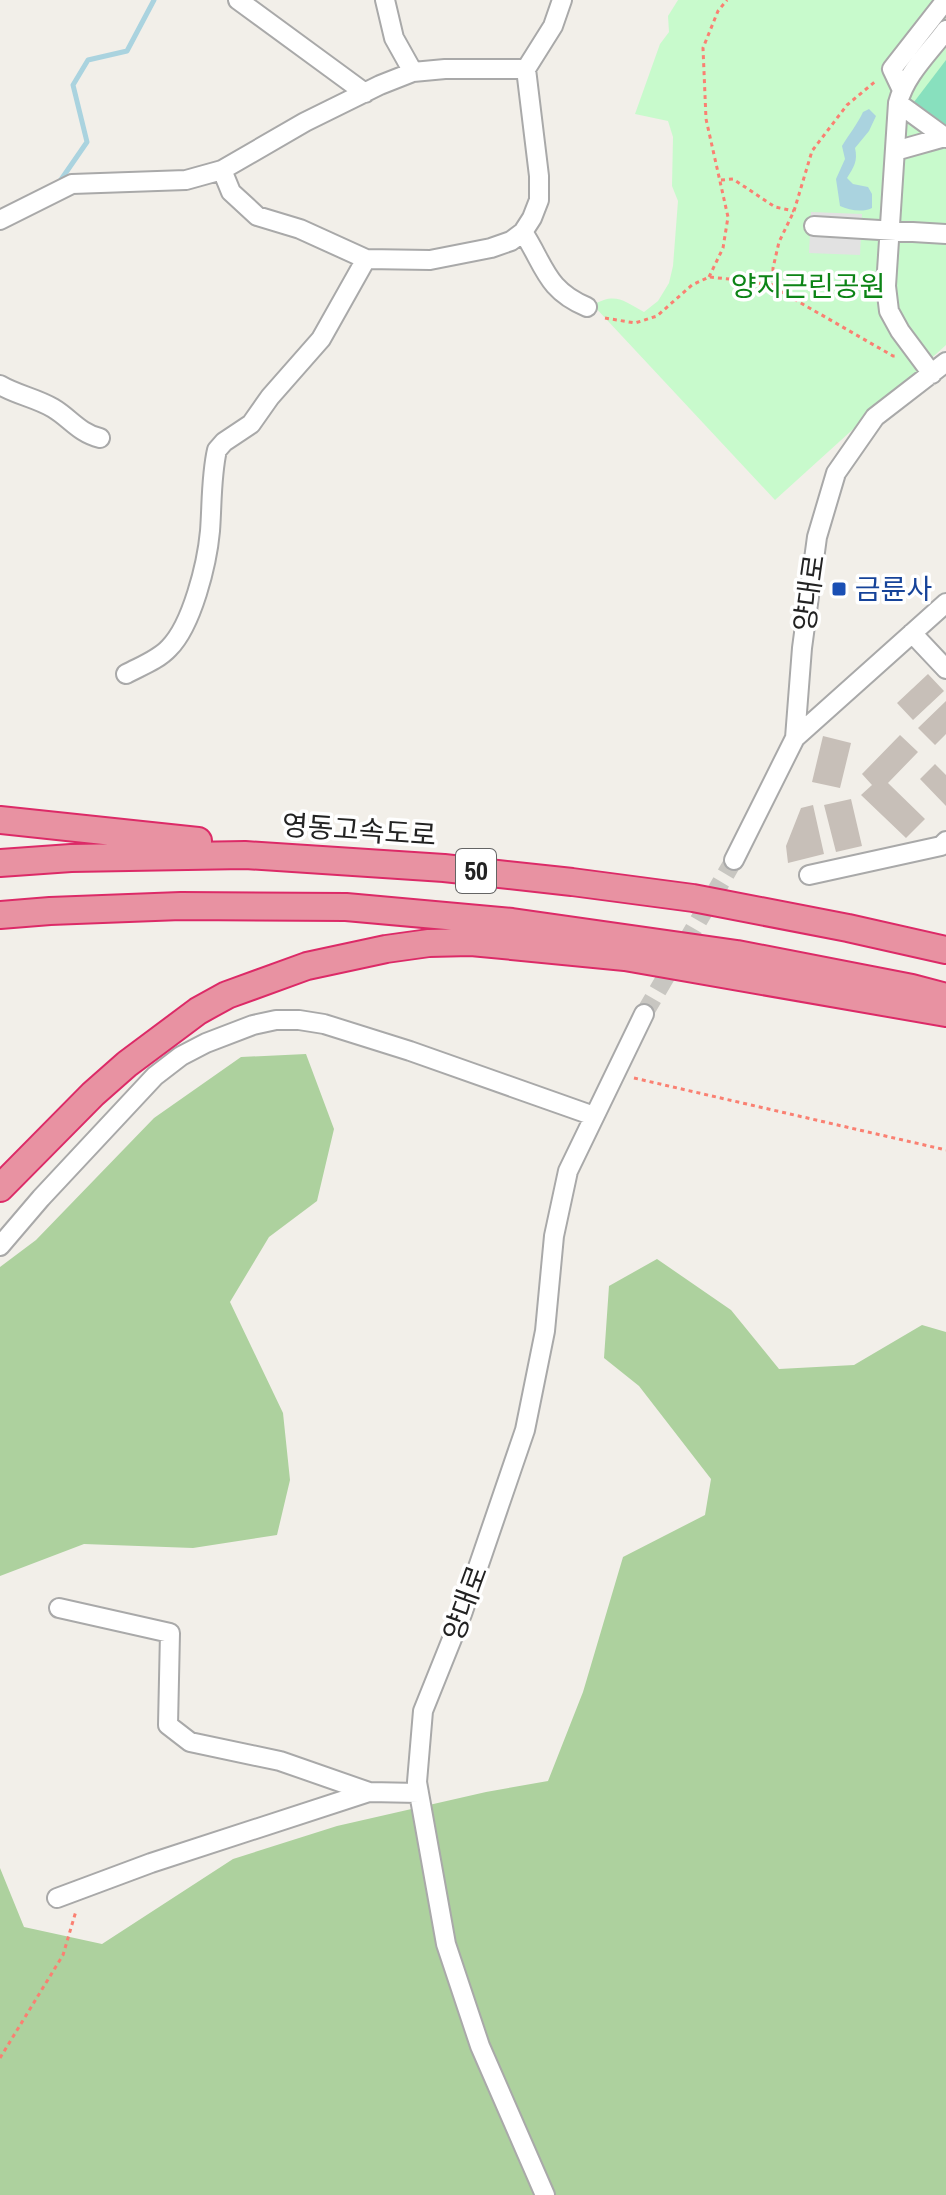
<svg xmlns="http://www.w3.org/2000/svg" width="946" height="2195" font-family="'Archivo Narrow','Noto Sans KR',sans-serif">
  <rect width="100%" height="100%" fill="#f2efe9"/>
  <path fill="#add19e" d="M306,1054l28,75 -17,72 -48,36 -39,65 53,111 7,67 -13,55 -84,13 -109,-4 -84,32v-309l36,-27 118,-122 87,-61z
    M657,1259l74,51 48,59 75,-4 68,-40 24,7v863h-946v-327l24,59 78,17 131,-85 104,-33 149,-34 62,-11 35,-89 40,-135 82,-42 6,-36 -72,-93 -35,-28 5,-72z"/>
  <path fill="#c8facc" d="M678,0h268v345l-171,155 -182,-195c23,-13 30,-4 51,7l14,-11 11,-18 4,-17 5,-65 -6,-15 1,-49 -5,-16 -33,-7 25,-70 9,-12 -1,-16z"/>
  <path fill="#88e0be" d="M946,60v67l-32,-25z"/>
  <path fill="#e2e2e2" d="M811,212l51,2 -2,41 -51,-2z"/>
  <path fill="#aad3df" d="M869,109l7,7 -7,15 -14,17c3,13 -1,19 -8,30l6,6 15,3 4,7v14c-10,5 -23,2 -32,-2l-4,-27 9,-20 -3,-13c7,-12 15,-21 21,-34z"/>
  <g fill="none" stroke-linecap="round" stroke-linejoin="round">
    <path stroke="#aad3df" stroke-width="5" d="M58,184l29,-42 -14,-57 15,-25 39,-9 27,-51"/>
  </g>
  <path fill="#c7bfb8" d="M928,674l16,17 -31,29 -16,-17z
    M946,701v33l-11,11 -17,-17z
    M900,735l18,17 -30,31 37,36 -19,19 -45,-43 11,-10 -10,-11z
    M823,736l28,7 -11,45 -28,-6z
    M935,764l11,11v31l-26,-27z
    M851,799l11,47 -26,6 -12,-47z
    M813,805l11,49 -36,9 -2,-17 15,-38z"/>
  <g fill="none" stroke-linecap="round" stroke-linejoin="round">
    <path stroke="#c8c6c1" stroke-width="18" stroke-dasharray="18 9" stroke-linecap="butt" d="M644,1014l90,-154"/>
    <defs>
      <path id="minor" d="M238,0l127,93
        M385,0l9,38 19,34
        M902,90l-10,-21 54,-69
        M898,103l48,35
        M895,151l50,-14
        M222,170l9,22 26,24 43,13 66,30 64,1 61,-12 20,-7 12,-9 9,-14 7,-18v-24l-13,-107 27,-43 9,-26
        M0,220l72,-36 114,-4 36,-10 83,-48 75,-37 33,-13 32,-3h81
        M814,226l132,8
        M523,232c22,34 23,58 64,75
        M932,374l-32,-43 -11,-20 -3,-25 12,-183c7,-28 31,-50 48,-73
        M0,385c17,10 36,13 53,23 17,10 26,25 47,30
        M912,633l34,36
        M126,674c15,-8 32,-14 43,-26 23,-23 38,-84 41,-117 2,-26 1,-55 7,-81l7,-8 27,-18 19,-27 51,-58 45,-80
        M795,738l151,-135
        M734,860l61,-122 7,-90 15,-111 19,-64 39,-56 71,-55
        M809,875l132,-29 5,-5
        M0,1246l41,-48 114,-122 26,-20 25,-13 47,-18 23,-5h23l25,4 86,27 184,65
        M59,1608l111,25 -2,92 22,17 90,19 89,31
        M57,1898l94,-35 218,-71 50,1
        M545,2195l-65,-149 -34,-102 -29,-162 6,-71 39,-97 63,-184 20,-99 9,-95 14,-65 76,-157"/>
      <path id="highway" d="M0,820l198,21
        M0,863l71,-5 174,-3 199,13 128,14 121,16 155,30 98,22
        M0,915l50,-4 131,-5 165,1 166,15 225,32 175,34 34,9
        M0,1188l93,-94 34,-30 71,-53 29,-16 80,-29 79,-17 43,-6 42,-1 154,15 321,56"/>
    </defs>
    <use href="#minor" stroke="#a9a9a9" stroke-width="22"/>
    <use href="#highway" stroke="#dc2a67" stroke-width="30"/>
    <path stroke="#fa8072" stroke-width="3" stroke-dasharray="4 4" stroke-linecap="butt" d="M721,180l12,-1 42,28 19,4
      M709,277l14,-29 5,-31 -22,-98 -3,-71 15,-37 9,-11
      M773,287v-19l6,-26 15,-31 18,-60 35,-46 30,-25
      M605,318l30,5 22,-7 35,-31 17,-8 40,4 24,6 120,69h5
      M634,1078l312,72
      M0,2058l63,-103 13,-44"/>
    <use href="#minor" stroke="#fff" stroke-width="18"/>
    <use href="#highway" stroke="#e892a2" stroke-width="26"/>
  </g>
  <rect fill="#1a4fb4" stroke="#fff" stroke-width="3" x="831" y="581" width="16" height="16" rx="4"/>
  <g text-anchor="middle" stroke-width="7" stroke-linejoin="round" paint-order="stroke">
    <rect fill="#fff" stroke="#646464" stroke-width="2" x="456" y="849" width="40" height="44" rx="6"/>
    <g font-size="26" font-weight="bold" fill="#222">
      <text x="476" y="880">50</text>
    </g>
    <g font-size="28" fill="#0c8416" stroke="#fff">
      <text x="808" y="296">양지근린공원</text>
    </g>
    <g font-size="28" fill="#164399" stroke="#fff" text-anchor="start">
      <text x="855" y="599">금륜사</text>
    </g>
    <g font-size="28" fill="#222" stroke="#fff">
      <text transform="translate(809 593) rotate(-82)" y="10">양대로</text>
      <text transform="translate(359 830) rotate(4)" y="10">영동고속도로</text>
      <text transform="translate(465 1603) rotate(-70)" y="10">양대로</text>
    </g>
  </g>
</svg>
